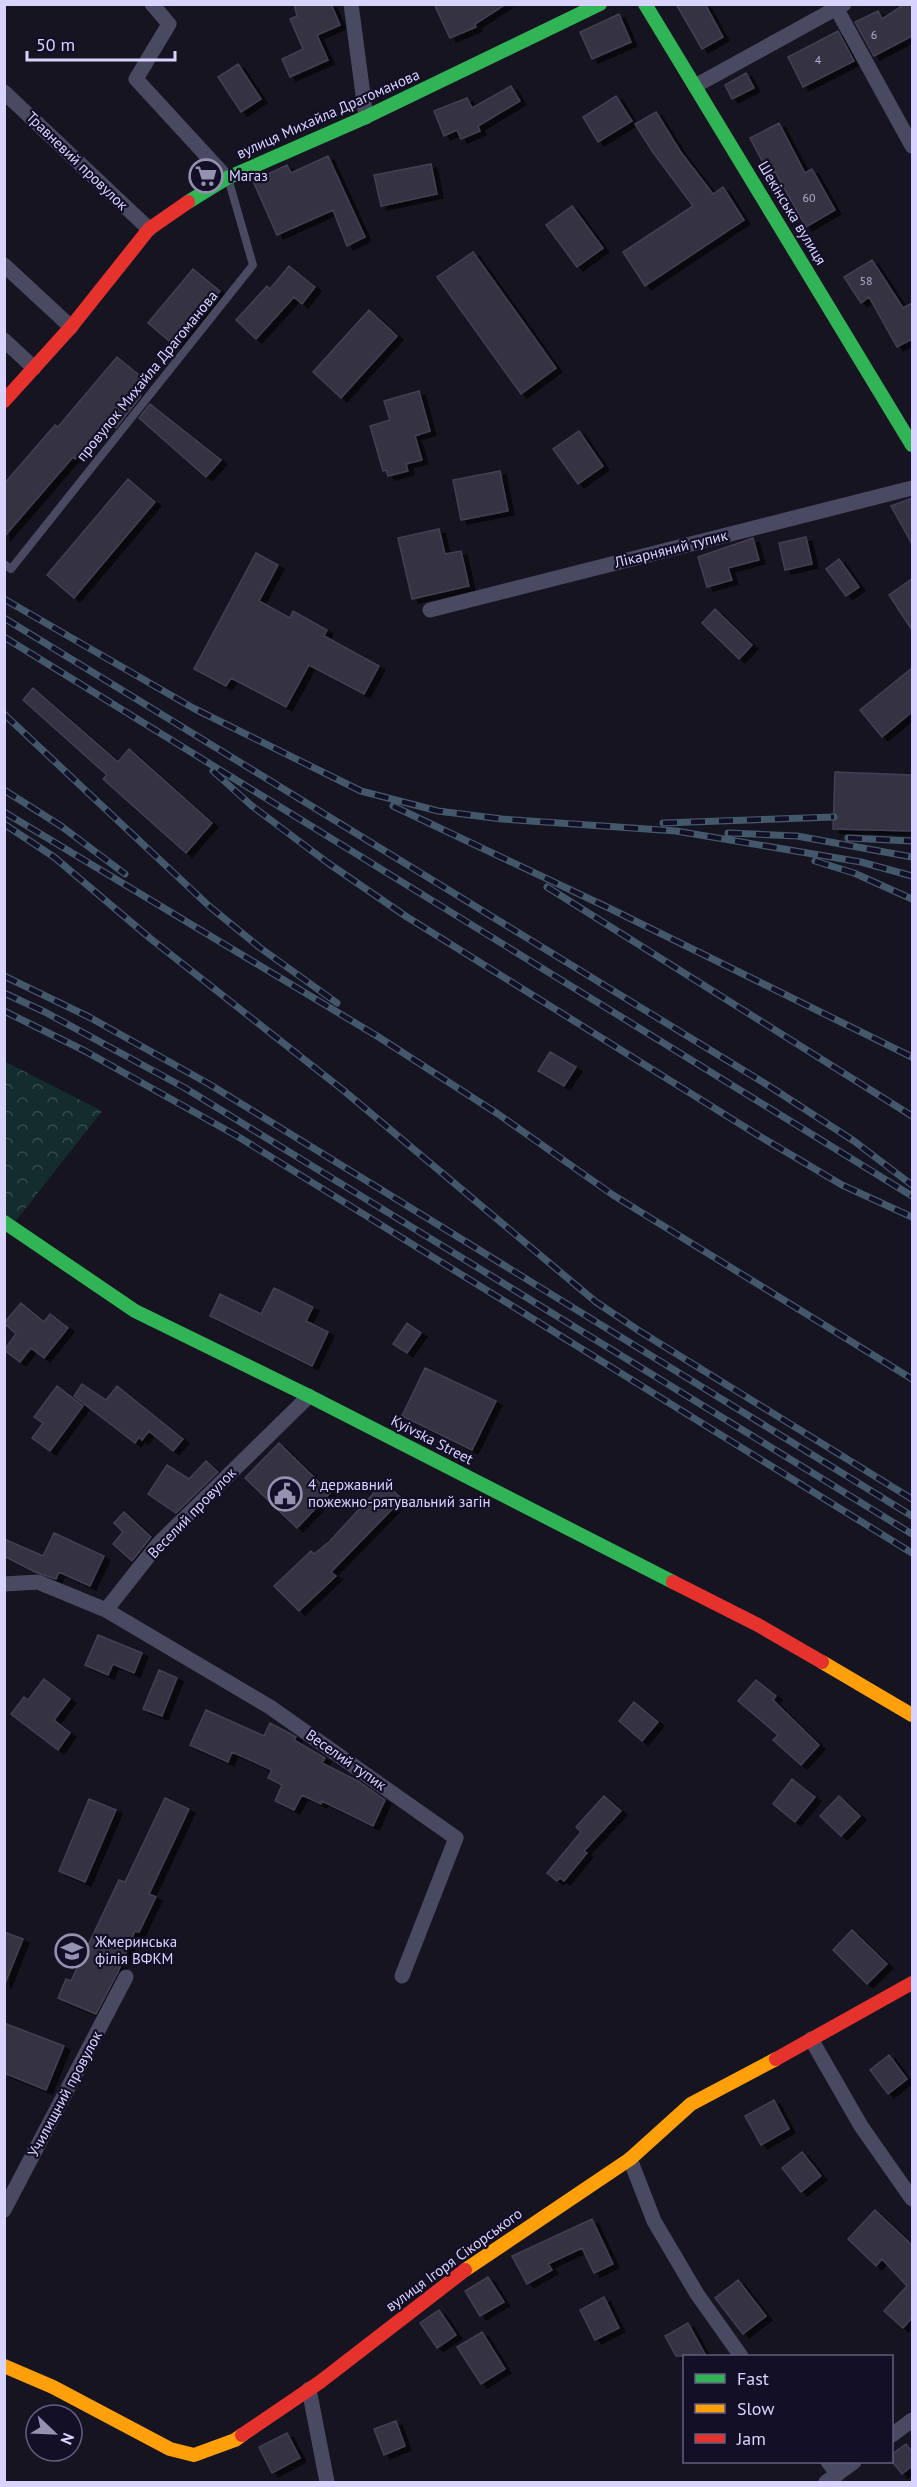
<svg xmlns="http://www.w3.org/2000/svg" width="917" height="2487" font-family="'PT Sans',sans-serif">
  <defs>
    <pattern id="forest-crowns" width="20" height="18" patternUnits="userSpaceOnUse" patternTransform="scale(1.5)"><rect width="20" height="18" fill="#132c2d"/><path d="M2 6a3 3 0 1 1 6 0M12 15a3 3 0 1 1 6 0" fill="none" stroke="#354a4c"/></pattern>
    <filter id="shadow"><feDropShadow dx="6" dy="4" stdDeviation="0" flood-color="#0009"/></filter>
  </defs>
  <rect width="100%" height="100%" fill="#161421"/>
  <path fill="url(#forest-crowns)" d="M4,1061l98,50 -91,116 -7,-5z"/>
  <path fill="#343243" stroke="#433f54" stroke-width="1.5" filter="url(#shadow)" d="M294,4h37l9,21 -23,10 11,25 -38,17 -8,-18 21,-10 -13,-30 7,-3z
    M434,4h72l-31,20 1,3 -26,11z
    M676,4h29l18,33 -21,12z
    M905,4h7v32l-38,20 -19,-34 23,-11 4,8z
    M619,14l12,28 -39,17 -12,-27z
    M838,31l16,30 -51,26 -15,-30z
    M238,64l23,35 -20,13 -23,-35z
    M746,73l8,15 -22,11 -7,-14z
    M511,86l9,15 -42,25 2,5 -19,8 -4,-9 -13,6 -10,-25 33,-13 5,10z
    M616,96l16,25 -34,21 -15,-25z
    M656,112l24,39 33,43 10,-7 21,33 -99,66 -22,-34 70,-46 -41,-55 -17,-27z
    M779,123l26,50 7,-4 23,41 -29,17 -31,-55 -6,2 -19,-36z
    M328,156l37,81 -18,9 -14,-36 -56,25 -24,-54 34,-16 4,8z
    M431,164l6,30 -56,12 -7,-31z
    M572,206l31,42 -26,19 -31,-42z
    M473,252l83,116 -35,26 -84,-117z
    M872,260l31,48 9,-5v36l-15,8 -28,-50 -8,6 -17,-26z
    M289,266l26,21 -13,17 -8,-7 -38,42 -20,-19 31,-34 3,3z
    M193,269l27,22 -45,55 -27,-23z
    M369,310l28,26 -56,62 -28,-26z
    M117,357l27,22 -10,11 7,6 -25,32 -9,-7 -32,38 -2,-2 -69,80v-53l51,-59 3,2z
    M419,391l11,40 -15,5 7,24 -16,4 2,7 -20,5 -2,-6 -3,1 -13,-45 20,-6 -6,-19z
    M150,404l71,56 -15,17 -67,-59z
    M579,431l24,35 -25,18 -25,-35z
    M500,471l8,40 -47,9 -8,-40z
    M128,479l27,23 -81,96 -27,-23z
    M912,498v46l-21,-38z
    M439,529l6,25 16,-3 8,35 -57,13 -14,-61z
    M806,537l6,27 -27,6 -6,-27z
    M753,538l6,22 -31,8 4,12 -25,7 -9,-30z
    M256,553l22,12 -19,36 31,17 3,-7 34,19 -3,6 55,30 -15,28 -55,-29 -23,42 -55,-29 -5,8 -32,-17z
    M839,559l20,28 -13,9 -20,-27z
    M912,579v51l-23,-35z
    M715,609l37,36 -13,14 -37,-36z
    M912,668v44l-30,25 -22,-27z
    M33,688l85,74 11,-13 83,74 -26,30 -83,-74 4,-4 -84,-75z
    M835,772l77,3v56l-79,-2z
    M550,1052l26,15 -12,19 -26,-15z
    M274,1288l39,19 -7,14 22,11 -16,34 -102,-50 10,-22 41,20z
    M21,1303l23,19 6,-8 18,14 -24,30 -13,-10 -11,14 -16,-12 12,-16 -12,-11z
    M407,1323l14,10 -14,20 -14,-9z
    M425,1368l71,33 -24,49 -70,-34z
    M82,1384l24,16 11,-14 66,53 -10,12 -24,-20 -7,9 -3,-3 -4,6 -61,-47z
    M57,1386l26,20 -33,45 -18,-13 11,-15 -9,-6z
    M279,1443l51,50 -33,35 -52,-50z
    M206,1461l12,11 -42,41 -28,-19 19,-29 22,14z
    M384,1482l18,17 -71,73 5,4 -37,35 -25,-25 37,-35 3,3 16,-13z
    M124,1512l27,25 -19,24 -19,-17 10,-12 -9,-9z
    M54,1533l50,23 -14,30 -31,-14 -3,7 -21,-7 -31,-16v-17l39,17z
    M98,1635l44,18 -8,20 -21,-9 -5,11 -23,-10z
    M159,1670l18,8 -15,38 -19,-7z
    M44,1679l26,20 -16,21 16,13 -12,17 -47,-36 13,-17 4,3z
    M756,1680l20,16 -3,4 46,45 -18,20 -28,-25 5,-5 -40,-34z
    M634,1702l24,20 -16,19 -23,-20z
    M206,1710l58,26 6,-13 19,10 7,4 -2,3 31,18 -3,5 36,18 27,19 -12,26 -51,-25 -1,3 -19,-9 -8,15 -19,-9 7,-16 -14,-7 4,-8 -40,-18 -4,10 -38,-17z
    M792,1779l23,18 -20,25 -22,-18z
    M604,1796l17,15 -37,40 3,2 -23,28 -4,-3 -3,3 -10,-8 34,-41 -5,-5z
    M839,1796l21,20 -19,20 -21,-20z
    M165,1798l24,11 -40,85 7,3 -17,35 -4,-1 -17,41 -22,42 -38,-16 8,-19 5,2 48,-101 6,2z
    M89,1799l27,11 -31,72 -26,-11z
    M852,1930l35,34 -20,20 -34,-34z
    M4,1932l19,7 -18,45h-1z
    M4,2023l60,23 -18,44 -42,-17z
    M889,2055l18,24 -19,15 -18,-24z
    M774,2100l15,29 -28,16 -16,-29z
    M802,2152l19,24 -20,16 -19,-24z
    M875,2210l37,35v73l-9,10 -19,-17 23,-25 -25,-27 -6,7 -28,-27z
    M592,2219l21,45 -19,9 -12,-25 -34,16 4,6 -25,14 -15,-28z
    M488,2277l16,25 -24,14 -15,-25z
    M738,2280l28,36 -23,18 -28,-36z
    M604,2297l15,31 -24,12 -15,-30z
    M439,2310l17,25 -19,13 -17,-25z
    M688,2323l18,33h-30l-11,-20z
    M482,2332l23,37 -24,15 -24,-37z
    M396,2421l9,25 -21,9 -10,-26z
    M287,2433l13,25 -28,15 -13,-26z
    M906,2444l6,8v14l-10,8 -11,-14v-5z"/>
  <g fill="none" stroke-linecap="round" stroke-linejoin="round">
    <path stroke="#4a4962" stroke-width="8" d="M4,564l7,5 242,-304 -25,-87"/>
    <path stroke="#4a4962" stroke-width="15" d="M152,4l17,20 -33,55 91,99
      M351,4l15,113
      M834,4l78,142
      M695,86l149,-82
      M4,92l145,137
      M4,265l67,62
      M4,340l30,28
      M430,610l482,-122
      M4,1584l34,-2 68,28 164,97 186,131 -54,138
      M106,1610l52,-66 151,-148
      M811,2039l50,87 51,73
      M630,2159l24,62 43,73 44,62
      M4,2210l122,-233
      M309,2389l18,93
      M892,2435l20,-15
      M828,2462l10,12
      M826,2482l28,-20"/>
    <path stroke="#30b455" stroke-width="14" d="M645,4l267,441
      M188,202l39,-24 139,-61 234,-113
      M4,1222l131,89 174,85 364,186"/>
    <path stroke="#ff9f0a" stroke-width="14" d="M822,1662l90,53
      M465,2270l165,-111 61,-55 85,-45
      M4,2366l49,21 117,62 24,6 41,-15 7,-5"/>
    <path stroke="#e5322d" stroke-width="14" d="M4,401l67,-74 78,-98 39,-27
      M673,1582l85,43 64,37
      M776,2059l136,-76
      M242,2435l78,-53 145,-112"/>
    <defs>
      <path id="rail" d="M4,599l189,109 168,83 77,20 64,8 174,12 185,31 51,14
        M4,618l765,468 85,55 58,44
        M4,637l908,559
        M4,714l205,192 50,41 78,56
        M213,771l39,35 76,57 79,54 349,217 86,51 70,32
        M4,790l57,36 64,48
        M393,806l218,103 301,148
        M4,812l373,224 121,78 115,81 299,184
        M663,823l171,-6
        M4,824l50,33 97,82 192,151 253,212 45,30 271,167
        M728,833l69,3 115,21
        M848,838l64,3
        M815,861l39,12 58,26
        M547,887l365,229
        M4,976l85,41 120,67 703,432
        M4,993l41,19 140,76 727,446
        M4,1011l81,40 152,85 675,417"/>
    </defs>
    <use href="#rail" stroke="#43596b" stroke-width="7"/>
    <use href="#rail" stroke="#130f26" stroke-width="4.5" stroke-dasharray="14" stroke-linecap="butt"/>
  </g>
  <defs>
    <symbol id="supermarket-ring" viewBox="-11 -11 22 22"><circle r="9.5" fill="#130f26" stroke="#9591b1" stroke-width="1.5"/><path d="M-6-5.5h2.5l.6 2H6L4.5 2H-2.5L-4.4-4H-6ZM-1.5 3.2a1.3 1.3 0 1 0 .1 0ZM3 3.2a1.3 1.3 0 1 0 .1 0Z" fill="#9591b1"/></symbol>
    <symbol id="civic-ring" viewBox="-11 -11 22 22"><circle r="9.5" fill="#130f26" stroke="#9591b1" stroke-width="1.5"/><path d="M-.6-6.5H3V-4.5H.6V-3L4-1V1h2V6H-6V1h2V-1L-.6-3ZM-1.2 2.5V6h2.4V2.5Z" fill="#9591b1"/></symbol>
    <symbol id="university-ring" viewBox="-11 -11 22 22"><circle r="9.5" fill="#130f26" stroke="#9591b1" stroke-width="1.5"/><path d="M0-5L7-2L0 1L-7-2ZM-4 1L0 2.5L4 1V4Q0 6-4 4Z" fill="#9591b1"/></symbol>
  </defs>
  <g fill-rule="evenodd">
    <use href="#supermarket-ring" x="187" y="157" width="38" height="38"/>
    <use href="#civic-ring" x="266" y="1475" width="38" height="38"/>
    <use href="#university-ring" x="53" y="1932" width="38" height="38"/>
  </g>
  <g text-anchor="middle" stroke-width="4.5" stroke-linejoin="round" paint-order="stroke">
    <g font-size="12" fill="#b0acd0">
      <text x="874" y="39">6</text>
      <text x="818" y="64">4</text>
      <text x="809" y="202">60</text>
      <text x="866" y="285">58</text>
    </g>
    <g font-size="15" fill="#d9d4ff" stroke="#130f26">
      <text transform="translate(328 114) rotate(-24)" y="5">вулиця Михайла Драгоманова</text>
      <text transform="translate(77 161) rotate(44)" y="5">Травневий провулок</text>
      <text transform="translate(792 213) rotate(59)" y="5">Шекінська вулиця</text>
      <text transform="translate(147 376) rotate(-51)" y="5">провулок Михайла Драгоманова</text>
      <text transform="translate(671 549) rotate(-14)" y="5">Лікарняний тупик</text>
      <text transform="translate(432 1440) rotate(27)" y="5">Kyivska Street</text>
      <text transform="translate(192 1513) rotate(-46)" y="5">Веселий провулок</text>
      <text transform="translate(346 1760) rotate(35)" y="5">Веселий тупик</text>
      <text transform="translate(65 2094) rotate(-62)" y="5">Училищний провулок</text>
      <text transform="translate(454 2260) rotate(-36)" y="5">вулиця Ігоря Сікорського</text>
    </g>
    <g font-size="15" fill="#d9d4ff" stroke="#130f26" text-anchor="start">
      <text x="229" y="181">Магаз</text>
      <text x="308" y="1490">4 державний<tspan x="308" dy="17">пожежно-рятувальний загін</tspan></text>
      <text x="95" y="1947">Жмеринська<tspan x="95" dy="17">філія ВФКМ</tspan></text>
    </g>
  </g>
  <rect width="917" height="2487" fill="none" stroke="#d9d4ff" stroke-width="12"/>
  <rect x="683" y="2355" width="210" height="108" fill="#130f26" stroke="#625e7d" stroke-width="1.5"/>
  <rect x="695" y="2374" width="30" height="9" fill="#30b455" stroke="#625e7d" stroke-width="1.5"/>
  <text x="737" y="2385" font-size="18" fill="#d9d4ff">Fast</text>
  <rect x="695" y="2404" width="30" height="9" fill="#ff9f0a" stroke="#625e7d" stroke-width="1.5"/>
  <text x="737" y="2415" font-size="18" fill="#d9d4ff">Slow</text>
  <rect x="695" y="2434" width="30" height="9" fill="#e5322d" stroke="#625e7d" stroke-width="1.5"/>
  <text x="737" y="2445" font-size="18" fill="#d9d4ff">Jam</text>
  <g transform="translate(54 2433) rotate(113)"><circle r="28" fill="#130f26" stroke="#625e7d" stroke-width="1.5"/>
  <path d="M0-4.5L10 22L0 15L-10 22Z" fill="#9591b1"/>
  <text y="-9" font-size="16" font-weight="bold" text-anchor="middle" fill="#d9d4ff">N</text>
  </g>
  <path d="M27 51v9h148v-9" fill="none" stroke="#d9d4ff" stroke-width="3"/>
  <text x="36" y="51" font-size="18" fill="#d9d4ff" stroke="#130f26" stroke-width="4.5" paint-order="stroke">50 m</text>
</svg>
